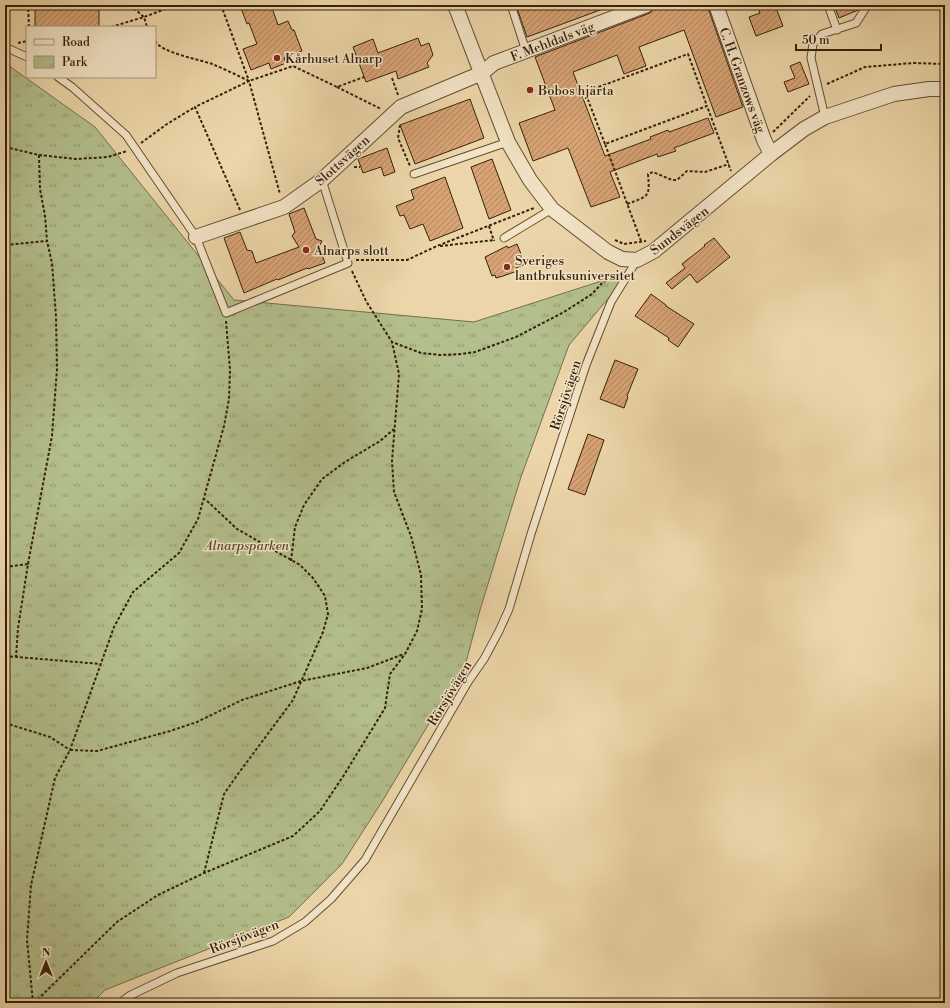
<svg xmlns="http://www.w3.org/2000/svg" width="950" height="1008" font-family="'Libre Bodoni',serif">
  <defs>
    <pattern id="park-tufts" width="24" height="20" patternUnits="userSpaceOnUse"><rect width="24" height="20" fill="#b3bf8c"/><path d="M3 7l-1-3M5 7V3M7 7l1-3M15 17l-1-3M17 17v-4M19 17l1-3" fill="none" stroke="#929b71"/></pattern>
    <pattern id="building-hatch" width="6" height="6" patternUnits="userSpaceOnUse"><rect width="6" height="6" fill="#d7a375"/><path d="M-1 1l2-2M0 6l6-6M5 7l2-2" fill="none" stroke="#af845e"/></pattern>
  </defs>
  <rect width="100%" height="100%" fill="#ecd6a9"/>
  <filter id="stains"><feTurbulence type="fractalNoise" baseFrequency=".005" numOctaves="4"/><feColorMatrix values="0 0 0 0 .2 0 0 0 0 .09 0 0 0 0 .02 0 0 0 .5 -.17"/></filter>
  <radialGradient id="worn" r=".72"><stop offset=".6" stop-color="#630" stop-opacity="0"/><stop offset="1" stop-color="#630" stop-opacity=".3"/></radialGradient>
  <path fill="url(#park-tufts)" stroke="#75704b" d="M5,63l90,64 139,173 240,22 143,-46 6,5 -54,64 -48,132 -41,133 -14,52 -83,138 -41,64 -53,53 -184,73 -13,13h-87z"/>
  <path fill="url(#building-hatch)" stroke="#37200a" d="M35,5h64v22h-64z
    M240,5h31l7,20 10,-4 4,9h2l8,21 -18,7 2,5 -15,6 -2,-6 -18,7 -8,-21 14,-5 -8,-21 -2,1z
    M527,5h84v1l-84,31 -10,-29z
    M664,5h43l36,102 -27,10 -32,-87 -45,17 7,19 -22,8 -7,-19 -44,17 32,84 46,-17 -1,-2 18,-7 1,2 39,-14 6,15 -40,15 2,3 -18,6 -1,-3 -47,18 10,25 -29,10 -23,-59 -35,13 -14,-38 36,-13 -20,-53 115,-44 4,-4z
    M757,5h14l2,4 3,-1 7,18 -27,10 -7,-19 11,-4z
    M834,5h27l-3,5 -19,8z
    M418,38l3,8 8,-3 4,12 -6,8 2,4 -31,12 -2,-8 -30,11 -13,-35 20,-8 5,14z
    M800,62l9,22 -21,8 -4,-10 11,-4 -5,-12z
    M470,99l14,39 -69,26 -15,-39z
    M387,148l8,24 -11,4 -3,-9 -18,6 -5,-14z
    M492,159l19,51 -22,9 -18,-52z
    M445,177l18,51 -33,13 -7,-17 -13,5 -6,-14 -4,1 -4,-10 18,-7 -3,-9z
    M304,208l12,31 6,2 -3,6 6,16 -17,6 -1,-1 -29,12 -1,-1 -33,14 -20,-55 16,-6 7,18 5,1 4,12 43,-16 -7,-11 3,-4 -6,-18z
    M714,238l16,19 -33,26 -7,-9 -18,15 -6,-6 19,-15 -3,-4 23,-18 -1,-1z
    M517,244l8,20 -9,4 1,3 -14,5 -7,2 -1,-3 -3,1 -7,-19 22,-11 1,2z
    M651,294l15,11v1l28,18 -16,23 -10,-7 1,-2 -34,-22z
    M615,360l23,9 -11,27 1,1 -4,11 -24,-9z
    M588,434l16,6 -19,55 -17,-6z"/>
  <g fill="none" stroke-linecap="round" stroke-linejoin="round">
    <defs>
      <path id="lane" d="M511,5l15,46
        M828,5l9,25
        M5,47l22,10
        M58,77l14,10 54,48 70,102 30,76 122,-50 -26,-83
        M825,117l-14,-59 2,-14 9,-10 34,-11 9,-14 1,-4
        M414,174l94,-32
        M504,238l48,-29
        M120,1003l9,-7 48,-23 96,-32 32,-19 26,-23 34,-39 103,-178 16,-23 15,-28 10,-22 22,-75 55,-169 25,-63 26,-42"/>
      <path id="street" d="M455,5l53,137 22,38 22,29 56,43 14,7 15,1 17,-9 117,-97 33,-25 21,-12 69,-23 35,-5h16
        M716,5l48,135 7,14
        M196,237l88,-30 38,-27 79,-73 81,-34 12,-10 153,-58"/>
    </defs>
    <use href="#lane" stroke="#644e32" stroke-width="9"/>
    <use href="#street" stroke="#644e32" stroke-width="16"/>
    <path stroke="#37200a" stroke-width="2" stroke-dasharray="3 2" stroke-linecap="butt" d="M130,5l14,12 3,10
      M221,5l28,76
      M5,8l23,-3
      M29,27l-1,-21h7
      M111,27l33,-10 32,-12
      M155,41c7,12 43,18 57,23 12,5 25,11 37,17l44,-15 44,21 27,-10
      M18,43l9,-2
      M392,78l6,17
      M827,84l38,-17 48,-4 32,1
      M337,87l44,22
      M400,125l-2,13 12,28
      M773,132l37,-36
      M141,143l26,-19 28,-17
      M605,144l-20,-52 103,-38 19,52
      M5,147l34,8 1,34 5,27 2,25 -42,4
      M39,155l37,4 32,-2 19,-6
      M354,167h6
      M627,204c22,-8 23,-7 21,-30l5,-2 19,8h5l10,-9 18,1 24,-8
      M240,210l-45,-103 54,-26 31,113
      M489,226l5,15
      M615,240l9,4 22,-3
      M641,241l-36,-97 102,-38 24,65
      M440,246l55,-6
      M356,260h51l30,-14 97,-38
      M352,271l14,30 26,41 29,11 19,2 22,-1 13,-2 41,-15 48,-25 28,-18 11,-12 12,-5
      M291,561l4,-34 9,-22 18,-26 23,-17 35,-21 14,-12
      M28,564l24,-128 5,-67 -1,-52 -4,-54 -5,-22
      M5,567l23,-3 -10,64 -2,29
      M5,656l96,8
      M5,723l45,14 20,13 44,-123 19,-35 46,-39 19,-34 26,-93 5,-27 1,-29 -4,-49
      M204,873l20,-79 14,-20 55,-74 30,-68 5,-18 -3,-18 -12,-18 -13,-13 -63,-36 -32,-30
      M33,1003l-6,-63 4,-55 24,-107 15,-28 27,1 73,-20 27,-9 45,-22 59,-19 66,-13 37,-14
      M34,1003l83,-81 41,-27 46,-22 89,-37 27,-25 24,-36 41,-67 5,-34 15,-20 12,-23 5,-22 -1,-34 -10,-39 -17,-44 -2,-31 7,-87 -7,-32"/>
    <use href="#lane" stroke="#f3e4c7" stroke-width="7"/>
    <use href="#street" stroke="#f3e4c7" stroke-width="14"/>
  </g>
  <g fill="#8f2418" stroke="#f3e4c7" stroke-width="1.5">
    <circle cx="277" cy="58" r="4"/>
    <circle cx="530" cy="90" r="4"/>
    <circle cx="306" cy="250" r="4"/>
    <circle cx="507" cy="267" r="4"/>
  </g>
  <g text-anchor="middle" stroke-width="3" stroke-linejoin="round" paint-order="stroke">
    <g font-size="13" fill="#37200a" stroke="#f3e4c7">
      <text transform="translate(552 41) rotate(-21)" y="5">F. Mehldals väg</text>
      <text transform="translate(743 80) rotate(70)" y="5">C. H. Granzows väg</text>
      <text transform="translate(342 160) rotate(-42)" y="5">Slottsvägen</text>
      <text transform="translate(679 230) rotate(-38)" y="5">Sundsvägen</text>
      <text transform="translate(565 395) rotate(-72)" y="5">Rörsjövägen</text>
      <text transform="translate(449 693) rotate(-59)" y="5">Rörsjövägen</text>
      <text transform="translate(244 936) rotate(-21)" y="5">Rörsjövägen</text>
    </g>
    <g font-size="13" fill="#37200a" stroke="#f3e4c7" text-anchor="start">
      <text x="285" y="63">Kårhuset Alnarp</text>
      <text x="538" y="95">Bobos hjärta</text>
      <text x="314" y="255">Alnarps slott</text>
      <text x="515" y="265">Sveriges<tspan x="515" dy="15">lantbruksuniversitet</tspan></text>
    </g>
    <g font-size="13" font-style="italic" fill="#56482a" stroke="#f3e4c7">
      <text x="247" y="550">Alnarpsparken</text>
    </g>
  </g>
  <rect width="950" height="1008" fill="none" stroke="#ecd6a9" stroke-width="20"/>
  <rect x="6" y="6" width="938" height="996" fill="none" stroke="#37200a" stroke-width="2"/>
  <rect x="10" y="10" width="930" height="988" fill="none" stroke="#37200a"/>
  <rect x="26" y="26" width="130" height="52" fill="#f3e4c7" stroke="#a8967b"/>
  <rect x="34" y="39" width="20" height="6" fill="#f3e4c7" stroke="#a8967b"/>
  <text x="62" y="46" font-size="12" fill="#37200a">Road</text>
  <rect x="34" y="56" width="20" height="12" fill="url(#park-tufts)" stroke="#a8967b"/>
  <text x="62" y="66" font-size="12" fill="#37200a">Park</text>
  <g transform="translate(46 962)" stroke="#f3e4c7" stroke-width="3" paint-order="stroke">
  <path d="M0-3L7 15L0 10L-7 15Z" fill="#37200a"/>
  <text y="-6" font-size="11" font-weight="bold" text-anchor="middle" fill="#37200a">N</text>
  </g>
  <path d="M796 44v6h85v-6" fill="none" stroke="#37200a" stroke-width="2"/>
  <text x="802" y="44" font-size="12" fill="#37200a" stroke="#f3e4c7" stroke-width="3" paint-order="stroke">50 m</text>
  <rect width="100%" height="100%" filter="url(#stains)"/>
  <rect width="100%" height="100%" fill="url(#worn)"/>
</svg>
